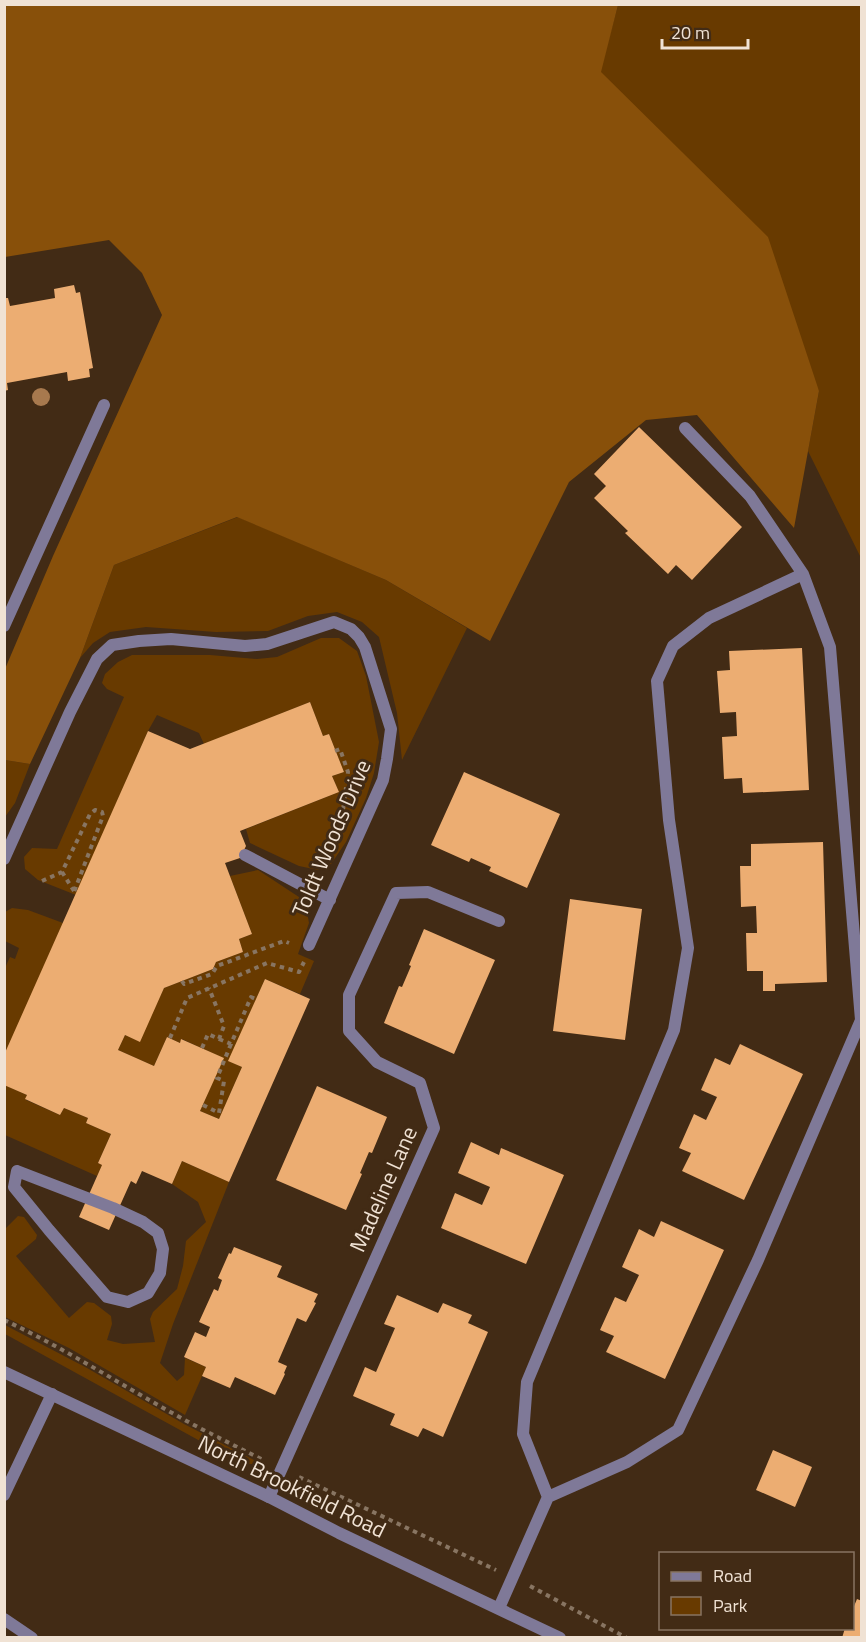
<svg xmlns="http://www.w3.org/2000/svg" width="866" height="1642" font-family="'Titillium Web',sans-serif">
  <rect width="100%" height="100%" fill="#422b15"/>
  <path fill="#683a00" d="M618,5h243v553l-53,-107 11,-60 -219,-319z
    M238,517l148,63 81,48 -65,132 -5,-47 -18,-76 -17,-15 -25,-10 -29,4 -40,15 -52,1 -70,-5 -36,5 -17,11 -13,15 34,-93z
    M321,638h18l18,13 9,25 13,66 -5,31 -8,25 -20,44 -15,22 -13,6 -19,-4 -49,-23 -4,-14 93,-37 -7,-16 12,-4 -15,-38 -6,2 -13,-34 -106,42 -5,-11 -42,-18 -9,16 -72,164 -38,-15 -13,-11 -1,-12 8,-9 25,1 67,-152 -17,-8 -5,-6 3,-9 13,-12 14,-7h78l47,4 20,-2z
    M5,760l25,4 -15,39 -10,14z
    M258,870l47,31 4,22 -11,31 16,7 -14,33 -35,-15 -36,82 13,6 -23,52 -19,-8 23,-53 -41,-19 -2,4 -13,-6 -13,29 -36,-16 7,-15 14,6 25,-53 49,-19 3,-7 27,-10 -4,-13 13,-5 -22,-58z
    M12,908l16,2 35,13 -58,132v-87l5,-11 5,2 4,-11 -14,-7v-29z
    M5,1085l22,10 -1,5 34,15 4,-7 24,10 -2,5 25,11 -13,29 4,2 -5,11 -92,-41z
    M182,1161l47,21 -56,142 -13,39 17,18 7,-6 1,-17 21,9 -21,48 -116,-67 -64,-31v-88l13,-13 6,1 13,18 -1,4 -20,17 53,62 18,-16 7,1 17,13 1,8 -5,16 16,4 32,-2 -5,-23 3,-7 24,-23 6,-23 3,-25 20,-19 -8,-20 -26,-18z
    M5,1325l82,43 97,56 72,37 -1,3h-13l-237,-130z"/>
  <path fill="#88500a" d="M5,4l613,1 -17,67 167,165 51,154 -25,137 -97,-113 -51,5 -77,62 -79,159 -104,-61 -149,-63 -123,48 -34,93 -50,106 -25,-4v-91l48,-113 109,-241 -20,-42 -33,-33 -104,17z"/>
  <path fill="#ecad72" d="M74,285l2,8 4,-1 13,76 -4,1 1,8 -22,4 -1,-9 -60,11 1,7 -4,1v-93h4l2,8 45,-8 -1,-9z
    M639,427l103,100 -50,53 -16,-15 -8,9 -43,-41 3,-2 -34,-33 12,-12 -12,-12z
    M802,648l7,142 -66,3 -1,-15 -18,1 -2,-42 15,-1 -1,-24 -16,1 -3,-42 13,-1 -1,-19z
    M310,702l13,34 6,-2 15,38 -12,4 7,16 -99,39 6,15 -6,12 -15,5 27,71 -13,5 4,13 -27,10 -3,7 -49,19 -24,54 -15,-7 -7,15 36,16 13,-29 13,6 1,-4 43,19 -24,53 19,8 23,-52 -14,-6 37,-82 45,20 -81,183 -47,-21 -10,23 -30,-13 -6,13 -5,-3 -22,49 -30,-13 23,-52 -4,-2 13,-29 -25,-11 2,-5 -24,-10 -4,7 -35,-16 2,-4 -23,-10v-30l144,-324 42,18z
    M464,772l96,42 -33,74 -38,-17 2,-4 -20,-9 -2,4 -38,-17z
    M823,842l4,140 -52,2v7h-12v-20h-16l-1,-38h11l-1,-27 -15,1 -1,-41h11v-22z
    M570,899l72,10 -17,131 -72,-9z
    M424,929l71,31 -41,94 -70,-31 15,-37 3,1 9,-21 -2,-1z
    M740,1044l63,30 -59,126 -62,-29 9,-18 -12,-5 15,-34 12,6 11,-23 -16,-7 14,-32 15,7z
    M317,1086l70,31 -15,36 -3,-1 -9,21 2,1 -16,36 -70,-30z
    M471,1142l28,13 2,-7 63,27 -38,89 -85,-36 14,-35 27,12 8,-18 -32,-14z
    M661,1221l63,29 -59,129 -59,-27 8,-16 -14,-6 15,-33 11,5 13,-27 -17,-8 17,-38 15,8z
    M234,1247l48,19 -5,11 41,17 -4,8 2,1 -10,19 -9,-4 -19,44 9,4 -3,7 1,1 -10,21 -40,-18 -5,11 -28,-12 4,-9 -22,-10 11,-25 11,5 4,-10 -11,-5 15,-33 4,2 4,-11 -4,-2 11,-25 2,1z
    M397,1295l41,18 5,-10 29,12 -4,8 20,9 -45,105 -20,-9 -5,9 -28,-12 5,-11 -42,-18 12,-29 11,5 19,-44 -11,-4z
    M773,1450l39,17 -17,40 -39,-17z
    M857,1599l5,2v37h-20l3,-10h7v-17z"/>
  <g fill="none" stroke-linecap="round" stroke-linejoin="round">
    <path stroke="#887562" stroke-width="4" stroke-dasharray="4.5 4.5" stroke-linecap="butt" d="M335,751l5,-2 8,23 -6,46
      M62,872l12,19
      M42,881l20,-9 28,-58 5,-4 7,2 1,4 -29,76 3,1
      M182,981l2,3 28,-10 5,-8 67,-25 5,2
      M170,1038l17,-40 80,-35 32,9 5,-10
      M219,1039l12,5 20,-47 5,2
      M202,1048l6,-14 11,5 5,-13 -15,-38
      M203,1105l16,8 5,-32 -7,-3 14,-34
      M4,1320c62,29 119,66 179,99 27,15 55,28 82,42
      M299,1477l197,93
      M530,1586l97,52"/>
    <path stroke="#7f7998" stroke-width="12" d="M4,626l100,-221
      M245,855l85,45
      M4,859l66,-147 27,-53 15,-14 27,-4 32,-2 74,7 22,-2 67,-22 17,7 8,8 6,10 26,82 -4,30 -4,21 -74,165
      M17,1171l96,37 30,14 15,11 5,16 -3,24 -12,20 -20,9 -21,-5 -58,-67 -35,-43z
      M4,1495l48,-101
      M269,1497l165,-369 -14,-45 -43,-21 -28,-31v-36l47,-102 32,-1 71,29
      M548,1497l-25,-63 4,-52 147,-352 14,-82 -19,-128 -12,-139 16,-35 36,-28 94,-44
      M499,1608l49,-111 79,-35 51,-32 80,-170 103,-240 -31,-373 -27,-73 -53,-78 -65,-68
      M4,1619l28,19"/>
    <path stroke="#7f7998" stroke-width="12" d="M4,1372l265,125 70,36 221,105"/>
  </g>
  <circle fill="#a7794e" cx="41" cy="397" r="9"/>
  <g text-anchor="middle" stroke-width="6" stroke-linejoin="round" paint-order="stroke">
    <g font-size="22" fill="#f0e2d4" stroke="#422b15">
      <text transform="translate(331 838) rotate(-67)" y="8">Toldt Woods Drive</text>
      <text transform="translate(383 1189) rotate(-66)" y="8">Madeline Lane</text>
      <text transform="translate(292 1486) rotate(26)" y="8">North Brookfield Road</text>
    </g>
  </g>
  <rect width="866" height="1642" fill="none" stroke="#f0e2d4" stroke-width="12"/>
  <rect x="659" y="1552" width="195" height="78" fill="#422b15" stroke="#887461" stroke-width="1.5"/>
  <rect x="671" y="1572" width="30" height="9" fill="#7f7998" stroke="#887461" stroke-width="1.5"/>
  <text x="713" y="1582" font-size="18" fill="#f0e2d4">Road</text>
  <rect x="671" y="1597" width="30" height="18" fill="#683a00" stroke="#887461" stroke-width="1.5"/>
  <text x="713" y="1612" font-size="18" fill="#f0e2d4">Park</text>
  <path d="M662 39v9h86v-9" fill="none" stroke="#f0e2d4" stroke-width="3"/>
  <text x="671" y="39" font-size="18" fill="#f0e2d4" stroke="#422b15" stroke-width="4.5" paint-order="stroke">20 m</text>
</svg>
